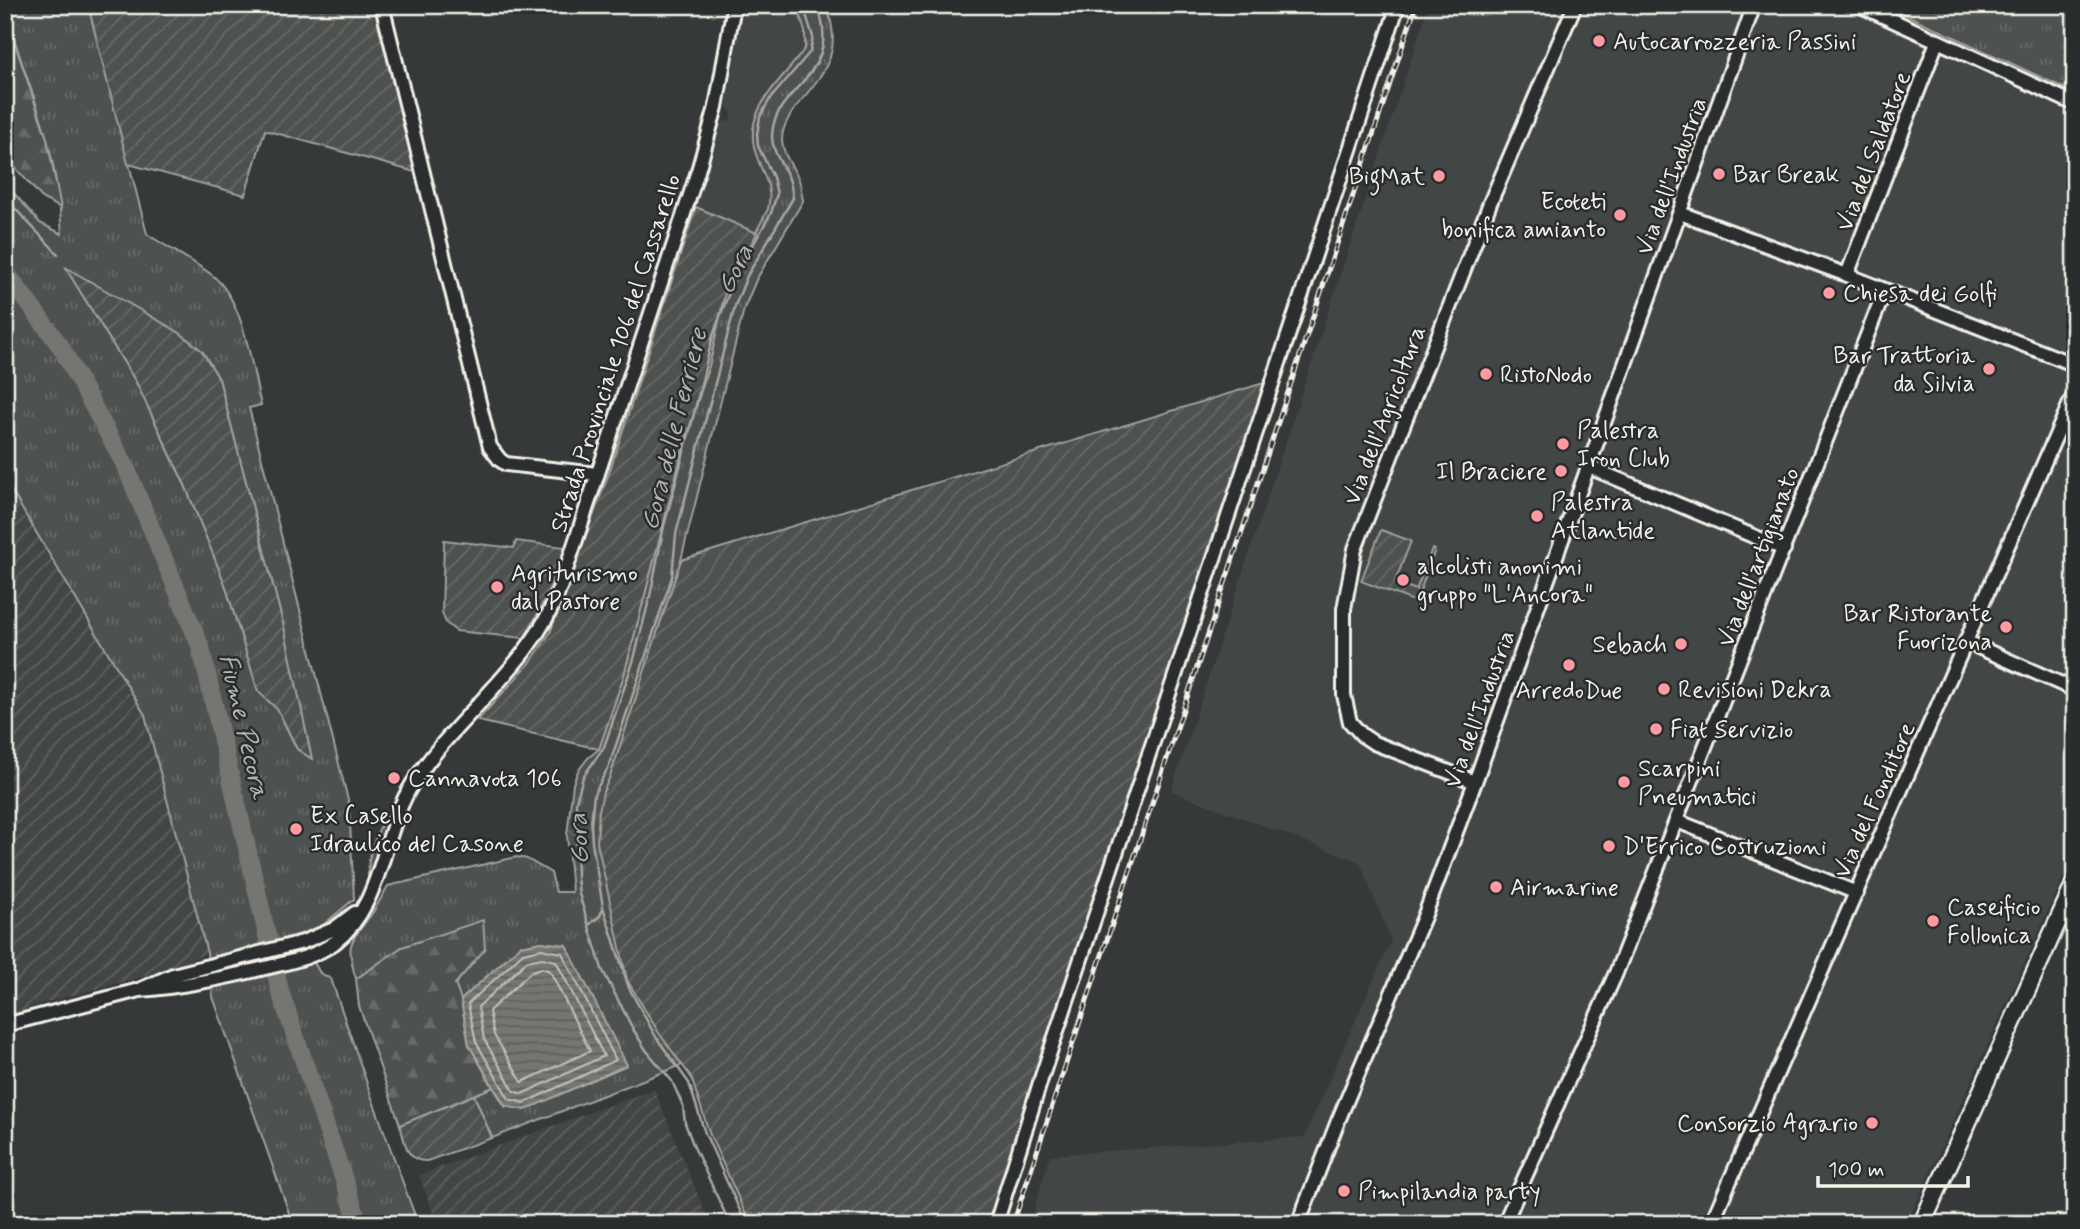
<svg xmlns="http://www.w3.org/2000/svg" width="2080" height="1229" font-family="Mynerve,sans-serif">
  <defs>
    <pattern id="industrial-furrows" width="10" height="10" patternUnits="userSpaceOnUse" patternTransform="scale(1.75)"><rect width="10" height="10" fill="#434645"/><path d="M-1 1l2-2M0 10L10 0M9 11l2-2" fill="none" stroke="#5f6160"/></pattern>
    <pattern id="grass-tufts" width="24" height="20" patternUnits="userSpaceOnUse" patternTransform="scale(1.75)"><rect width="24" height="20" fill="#4e514f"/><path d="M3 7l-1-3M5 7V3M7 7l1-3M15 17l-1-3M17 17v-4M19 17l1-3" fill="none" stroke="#686a68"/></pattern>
    <pattern id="forest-firs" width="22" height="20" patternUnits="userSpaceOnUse" patternTransform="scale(1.75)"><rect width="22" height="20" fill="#4e514f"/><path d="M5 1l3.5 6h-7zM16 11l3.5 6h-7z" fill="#686a68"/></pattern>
    <pattern id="garden-furrows" width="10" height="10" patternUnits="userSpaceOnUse" patternTransform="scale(1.75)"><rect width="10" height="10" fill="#4e514f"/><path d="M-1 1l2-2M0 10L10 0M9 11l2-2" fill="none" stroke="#686a68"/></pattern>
    <pattern id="water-rules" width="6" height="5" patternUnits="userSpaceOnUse" patternTransform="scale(1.75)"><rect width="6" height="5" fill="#757572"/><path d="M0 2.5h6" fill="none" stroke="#5f5e5c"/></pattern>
  </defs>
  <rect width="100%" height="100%" fill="#363939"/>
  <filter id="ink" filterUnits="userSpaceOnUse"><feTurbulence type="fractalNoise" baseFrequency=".0143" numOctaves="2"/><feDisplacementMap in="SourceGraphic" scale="14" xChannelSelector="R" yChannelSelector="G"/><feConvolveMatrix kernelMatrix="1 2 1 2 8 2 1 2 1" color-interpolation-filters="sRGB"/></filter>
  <g filter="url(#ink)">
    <path fill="#434645" d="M743,5h54l9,37 -45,127 9,17 1,11 -14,36 -61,-26 24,-84 11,-3 1,-7 -6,-6z
      M1429,5h456l190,88v758l-168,373h-877l20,-69 254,-18 87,-197 -31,-78 -189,-71z"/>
    <path fill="url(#industrial-furrows)" d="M5,480l140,235 62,238 -40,17 -131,35 -31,13z
      M654,1089l56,135h-273l-18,-49z"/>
    <path fill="url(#grass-tufts)" stroke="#a1a19c" stroke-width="2" fill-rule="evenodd" d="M5,5h83l59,229c21,14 45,26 65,41 33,26 39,91 49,130l-12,3 100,396 5,95 -37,31 -19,5 22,38 11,6 41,119 46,126h-125l-80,-227 -6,-44 -62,-238 -140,-235v-297l35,40 22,11c-2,-32 -7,-65 -15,-95 -12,-45 -32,-88 -42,-134zM66,268l114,65 22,18 17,28 65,248 27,131 -14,-9 -19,-39 -20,-19 -33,-107 -40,-99 -49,-103z
      M797,5h29c18,48 -1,66 -29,101 -8,10 -15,22 -15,34 1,16 11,26 17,40 2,6 3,14 4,21l-47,79 -12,29 -63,251 -71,217 -7,15 24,188 55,85 -190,73 -18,-43 19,-8 12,19 15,-160 -59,54 -6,-16 30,-35 -83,-2 -46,32c-11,-37 -6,-36 15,-64 6,-9 11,-19 17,-29l129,-29 10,2 24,14 5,19h16l-5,-57 6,-51 5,-13 10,-13 11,-9 25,-74 60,-230 26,-83 15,-70 43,-83c5,-21 -4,-32 -11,-52 -18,-46 25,-75 48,-109v-16z
      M1885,5h190v88z
      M390,812l-21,69c-5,-17 9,-57 21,-69z"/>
    <path fill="url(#forest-firs)" stroke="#a1a19c" stroke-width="2" d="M5,7l5,22 37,110 14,69 -18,-9 -38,-43z
      M483,920l2,29 -30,35 6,16 8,45 24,42 -93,38 -41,-119 -3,-27 46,-32z"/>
    <path fill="url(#garden-furrows)" stroke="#a1a19c" stroke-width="2" d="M88,5h286l41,167 -150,-42 -20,65 -117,-31z
      M696,207l61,26 -32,59 -15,70 -26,83 -60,230 -25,74 -116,-27 -5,-2 52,-57 20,-30 59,-160z
      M65,267l115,66 22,18 17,28 65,248 28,132 -15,-10 -19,-39 -20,-19 -33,-107 -40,-99 -49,-103z
      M1267,382l-274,842h-243l-40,-89 -19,-58 -32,-44 -32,-53 -30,-138 2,-31 4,-19 7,-15 71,-217z
      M1381,530l30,11 -16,41 21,8 16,-41 3,1 -19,52 -55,-21z
      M444,540l70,8 2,-7 49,6c-11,33 -23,62 -41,91l-68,-7 -10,-8 -4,-11z
      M474,1095l18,43 -65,23c-21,1 -22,-19 -27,-36z"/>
    <path fill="url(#water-rules)" stroke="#a8a7a1" stroke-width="2" d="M541,942l25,3 61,120 -102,45 -20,-4 -36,-61 -8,-45 59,-54z"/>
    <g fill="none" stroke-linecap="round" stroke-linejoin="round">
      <path stroke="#c1bfb9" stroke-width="2" d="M541,949l21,4 54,107 -92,43 -15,-4 -33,-57 -8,-38 55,-51z
        M542,958l14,3 48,95 -82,38 -8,-3 -30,-52 -6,-32 49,-46z
        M542,968l8,3 40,80 -68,31 -28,-47 -5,-24 43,-40z"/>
      <path stroke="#a8a7a1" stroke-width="2.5" d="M5,198l53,56
        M603,907l26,81 27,49 33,46 16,50 41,91
        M590,924l10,-8 3,-9 -11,-65 -1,-17 3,-31 15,-28 63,-189 4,-43 59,-228 12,-30 46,-78c-1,-7 -2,-15 -5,-22 -6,-12 -16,-25 -16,-40 1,-51 73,-58 45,-131
        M730,1224l-36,-77 -9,-24 -2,-17 -11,-25 -26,-31 -13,-21 -31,-60 -23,-75 -2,-16 -1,-76 7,-25 21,-30 30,-88 16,-63 14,-70 27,-100 22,-91 22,-58 36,-64 6,-19 -4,-17 -15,-31 -1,-12 3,-17 10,-18 40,-47 3,-15 -10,-32"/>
      <path stroke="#757572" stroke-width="18" d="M5,271l56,76 64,118 76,183 79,343 79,233"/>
      <defs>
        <path id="minor" d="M382,5l108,442 10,13 6,4 91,10
          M1859,5l216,99
          M1680,213l167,62 228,90
          M1847,275l90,-233
          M1589,467l195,82
          M1967,642l108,48
          M1475,782l-101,-39 -12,-8 -12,-13 -6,-27v-86l11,-60 135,-346 85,-198
          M1677,821l180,72
          M139,990c43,-3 84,-12 126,-22 24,-6 48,-10 69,-25 50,-38 47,-110 79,-160 44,-69 121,-118 148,-198l137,-414 18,-64 18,-102
          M5,1025l134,-35 34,-15 130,-33 31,-13 21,-16
          M996,1224l46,-148 356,-1071
          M1298,1224l40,-103 86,-204 51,-135 279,-777
          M1504,1224l112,-251 269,-683
          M1711,1224l364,-832"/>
        <path id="major" d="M1922,1224l153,-341"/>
      </defs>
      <use href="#minor" stroke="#f4f1e8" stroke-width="18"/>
      <use href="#major" stroke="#f4f1e8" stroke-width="21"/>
      <use href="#minor" stroke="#2a2d2e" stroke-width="12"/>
      <use href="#major" stroke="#2a2d2e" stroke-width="16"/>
      <defs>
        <path id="rail" d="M1013,1224l403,-1219"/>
      </defs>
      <use href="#rail" stroke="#f4f1e8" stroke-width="5"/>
      <use href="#rail" stroke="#2a2d2e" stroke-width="2.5" stroke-dasharray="8" stroke-linecap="butt"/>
    </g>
  </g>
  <g fill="#ff9aa2" stroke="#2a2d2e" stroke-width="2.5">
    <circle cx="1599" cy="41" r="7"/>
    <circle cx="1719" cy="174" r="7"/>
    <circle cx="1439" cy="176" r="7"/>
    <circle cx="1620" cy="215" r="7"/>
    <circle cx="1829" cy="293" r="7"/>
    <circle cx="1989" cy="369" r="7"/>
    <circle cx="1486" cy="374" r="7"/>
    <circle cx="1563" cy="444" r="7"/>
    <circle cx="1561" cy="471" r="7"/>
    <circle cx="1537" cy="516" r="7"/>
    <circle cx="1403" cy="580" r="7"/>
    <circle cx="497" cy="587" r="7"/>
    <circle cx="2006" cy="627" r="7"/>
    <circle cx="1681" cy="644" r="7"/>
    <circle cx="1569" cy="665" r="7"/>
    <circle cx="1664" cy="689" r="7"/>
    <circle cx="1656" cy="729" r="7"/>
    <circle cx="394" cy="778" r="7"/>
    <circle cx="1624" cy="782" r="7"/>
    <circle cx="296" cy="829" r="7"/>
    <circle cx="1609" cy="846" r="7"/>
    <circle cx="1496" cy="887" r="7"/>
    <circle cx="1933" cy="921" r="7"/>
    <circle cx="1872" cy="1123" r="7"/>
    <circle cx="1344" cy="1191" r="7"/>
  </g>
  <g text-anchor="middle" stroke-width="5" stroke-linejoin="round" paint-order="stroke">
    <g font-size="24" fill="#f4f1e8" stroke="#2a2d2e" text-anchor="start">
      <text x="1613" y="49">Autocarrozzeria Passini</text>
      <text x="1733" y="182">Bar Break</text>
      <text x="1425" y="184" text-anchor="end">BigMat</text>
      <text x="1606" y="209" text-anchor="end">Ecoteti<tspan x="1606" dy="28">bonifica amianto</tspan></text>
      <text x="1843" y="301">Chiesa dei Golfi</text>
      <text x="1975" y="363" text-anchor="end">Bar Trattoria<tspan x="1975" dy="28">da Silvia</tspan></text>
      <text x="1500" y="382">RistoNodo</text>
      <text x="1577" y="438">Palestra<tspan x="1577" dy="28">Iron Club</tspan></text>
      <text x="1547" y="479" text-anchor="end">Il Braciere</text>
      <text x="1551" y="510">Palestra<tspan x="1551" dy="28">Atlantide</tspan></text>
      <text x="1417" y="574">alcolisti anonimi<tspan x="1417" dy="28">gruppo "L'Ancora"</tspan></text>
      <text x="511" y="581">Agriturismo<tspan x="511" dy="28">dal Pastore</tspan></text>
      <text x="1992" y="621" text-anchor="end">Bar Ristorante<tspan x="1992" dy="28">Fuorizona</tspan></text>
      <text x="1667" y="652" text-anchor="end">Sebach</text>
      <text x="1678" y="697">Revisioni Dekra</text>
      <text x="1569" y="698" text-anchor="middle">ArredoDue</text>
      <text x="1670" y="737">Fiat Servizio</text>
      <text x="1638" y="776">Scarpini<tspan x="1638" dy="28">Pneumatici</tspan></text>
      <text x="408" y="786">Cannavota 106</text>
      <text x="310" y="823">Ex Casello<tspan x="310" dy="28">Idraulico del Casone</tspan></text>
      <text x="1623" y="854">D'Errico Costruzioni</text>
      <text x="1510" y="895">Airmarine</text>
      <text x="1947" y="915">Caseificio<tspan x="1947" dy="28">Follonica</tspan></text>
      <text x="1858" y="1131" text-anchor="end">Consorzio Agrario</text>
      <text x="1358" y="1199">Pimpilandia party</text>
    </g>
    <g font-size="24" fill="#f4f1e8" stroke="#2a2d2e">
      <text transform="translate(1873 151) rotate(-69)" y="8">Via del Saldatore</text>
      <text transform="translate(1671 176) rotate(-70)" y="8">Via dell'Industria</text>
      <text transform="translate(615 353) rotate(-72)" y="8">Strada Provinciale 106 del Cassarello</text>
      <text transform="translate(1384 415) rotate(-69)" y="8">Via dell'Agricoltura</text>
      <text transform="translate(1758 557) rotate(-69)" y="8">Via dell'artigianato</text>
      <text transform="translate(1479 709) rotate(-70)" y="8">Via dell'Industria</text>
      <text transform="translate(1874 800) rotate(-66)" y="8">Via del Fonditore</text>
    </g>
    <g font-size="26" font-style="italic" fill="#b4b3ad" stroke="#2a2d2e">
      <text transform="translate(734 269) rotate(-64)" y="9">Gora</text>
      <text transform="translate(673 429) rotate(-76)" y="9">Gora delle Ferriere</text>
      <text transform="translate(245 726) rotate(77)" y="9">Fiume Pecora</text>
      <text transform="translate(578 839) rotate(-93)" y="9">Gora</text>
    </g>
  </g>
  <rect width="2080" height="1229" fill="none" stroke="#2a2d2e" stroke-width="28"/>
  <rect x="14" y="14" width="2052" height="1201" fill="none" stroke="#f4f1e8" stroke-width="2.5" filter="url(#ink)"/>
  <path d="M1818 1176v10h150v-10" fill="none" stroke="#f4f1e8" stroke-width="3.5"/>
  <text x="1828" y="1176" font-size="21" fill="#f4f1e8" stroke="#2a2d2e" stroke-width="5" paint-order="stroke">100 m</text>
</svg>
